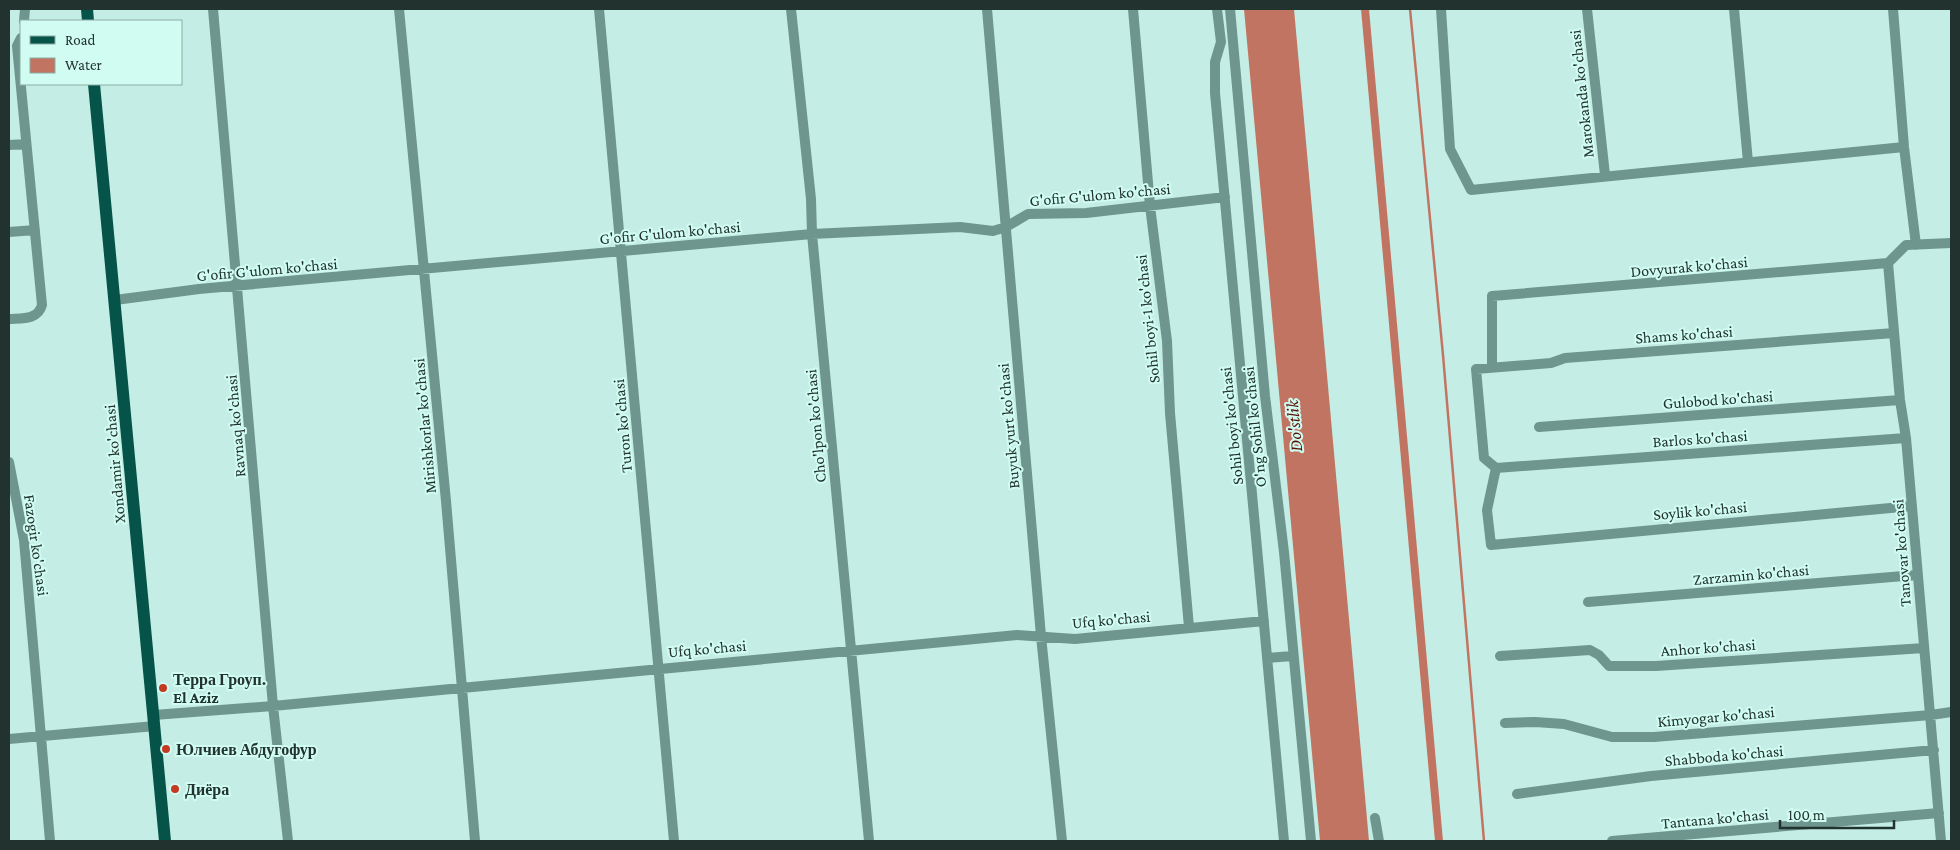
<svg xmlns="http://www.w3.org/2000/svg" width="1960" height="850" font-family="'Crimson Pro',serif">
  <rect width="100%" height="100%" fill="#c4eee5"/>
  <path fill="#c27463" d="M1244,9h50l75,832h-49z"/>
  <g fill="none" stroke-linecap="round" stroke-linejoin="round">
    <path stroke="#c27463" stroke-width="2.5" d="M1410,9l33,346 41,486"/>
    <path stroke="#c27463" stroke-width="8" d="M1365,9l74,832"/>
    <path stroke="#6e968e" stroke-width="10" d="M213,9l60,697 15,135
      M399,9l47,492 29,340
      M599,9l75,832
      M791,9l20,190 1,35 57,607
      M987,9l54,627 21,205
      M1133,9l17,197 17,135 3,72 19,214
      M1217,9l4,33 -6,20v31l69,748
      M1230,9l35,387 19,156 27,289
      M1441,9l9,140 21,41 433,-43
      M1587,9l18,166
      M1734,9l14,153
      M1893,9l11,138 12,98
      M24,21l1,-12
      M9,145l17,-1
      M9,232l26,-2
      M1888,263l12,137 6,38 35,403
      M1888,263l18,-18 45,-2
      M115,300l84,-11 613,-55 148,-7 33,4 13,-4 22,-13 58,-1 139,-16
      M9,319c13,-1 29,1 33,-14l-25,-259 4,-8
      M1894,333l-329,25 -14,5 -75,6 8,89 12,10 -9,42 4,35 421,-39
      M1492,367v-71l396,-33
      M1539,427l361,-27
      M9,462l15,78 26,301
      M1496,468l410,-30
      M1588,602l328,-27
      M1500,656l90,-6 9,5 10,11h47l268,-18
      M1268,658l24,-2
      M154,715l119,-9 744,-71 58,4 189,-18
      M1505,723l30,-1 29,2 48,13h42l277,-22 20,-3
      M9,739l146,-13
      M1517,794l134,-18 283,-26
      M1375,818l4,23
      M1612,841l327,-28"/>
    <path stroke="#055349" stroke-width="12" d="M87,9l1,12
      M94,84l71,757"/>
  </g>
  <g fill="#c4391f" stroke="#d1fcf2" stroke-width="2">
    <circle cx="163" cy="688" r="5"/>
    <circle cx="166" cy="749" r="5"/>
    <circle cx="175" cy="789" r="5"/>
  </g>
  <g text-anchor="middle" stroke-width="4" stroke-linejoin="round" paint-order="stroke">
    <g font-size="16" fill="#22332f" stroke="#d1fcf2">
      <text transform="translate(1581 94) rotate(-96)" y="6">Marokanda ko'chasi</text>
      <text transform="translate(1100 194) rotate(-5)" y="6">G'ofir G'ulom ko'chasi</text>
      <text transform="translate(670 232) rotate(-5)" y="6">G'ofir G'ulom ko'chasi</text>
      <text transform="translate(1689 266) rotate(-5)" y="6">Dovyurak ko'chasi</text>
      <text transform="translate(267 269) rotate(-5)" y="6">G'ofir G'ulom ko'chasi</text>
      <text transform="translate(1147 319) rotate(-96)" y="6">Sohil boyi-1 ko'chasi</text>
      <text transform="translate(1684 334) rotate(-4)" y="6">Shams ko'chasi</text>
      <text transform="translate(1718 399) rotate(-4)" y="6">Gulobod ko'chasi</text>
      <text transform="translate(235 426) rotate(-95)" y="6">Ravnaq ko'chasi</text>
      <text transform="translate(424 426) rotate(-95)" y="6">Mirishkorlar ko'chasi</text>
      <text transform="translate(622 426) rotate(-95)" y="6">Turon ko'chasi</text>
      <text transform="translate(815 426) rotate(-95)" y="6">Cho'lpon ko'chasi</text>
      <text transform="translate(1008 426) rotate(-95)" y="6">Buyuk yurt ko'chasi</text>
      <text transform="translate(1231 426) rotate(-96)" y="6">Sohil boyi ko'chasi</text>
      <text transform="translate(1254 427) rotate(-96)" y="6">O'ng Sohil ko'chasi</text>
      <text transform="translate(1700 438) rotate(-4)" y="6">Barlos ko'chasi</text>
      <text transform="translate(114 464) rotate(-95)" y="6">Xondamir ko'chasi</text>
      <text transform="translate(1700 510) rotate(-5)" y="6">Soylik ko'chasi</text>
      <text transform="translate(37 545) rotate(82)" y="6">Fazogir ko'chasi</text>
      <text transform="translate(1901 553) rotate(-94)" y="6">Tanovar ko'chasi</text>
      <text transform="translate(1751 574) rotate(-5)" y="6">Zarzamin ko'chasi</text>
      <text transform="translate(1111 619) rotate(-5)" y="6">Ufq ko'chasi</text>
      <text transform="translate(1708 647) rotate(-4)" y="6">Anhor ko'chasi</text>
      <text transform="translate(707 648) rotate(-5)" y="6">Ufq ko'chasi</text>
      <text transform="translate(1716 716) rotate(-5)" y="6">Kimyogar ko'chasi</text>
      <text transform="translate(1724 755) rotate(-5)" y="6">Shabboda ko'chasi</text>
      <text transform="translate(1715 818) rotate(-5)" y="6">Tantana ko'chasi</text>
    </g>
    <g font-size="16" font-weight="bold" fill="#22332f" stroke="#d1fcf2" text-anchor="start">
      <text x="173" y="685">Терра Гроуп.<tspan x="173" dy="18">El Aziz</tspan></text>
      <text x="176" y="755">Юлчиев Абдугофур</text>
      <text x="185" y="795">Диёра</text>
    </g>
    <g font-size="18" font-style="italic" fill="#591104" stroke="#d1fcf2">
      <text transform="translate(1294 426) rotate(-95)" y="6">Do'stlik</text>
    </g>
  </g>
  <rect width="1960" height="850" fill="none" stroke="#22332f" stroke-width="20"/>
  <rect x="20" y="20" width="162" height="65" fill="#d1fcf2" stroke="#8baca4"/>
  <rect x="30" y="36" width="25" height="8" fill="#055349" stroke="#8baca4"/>
  <text x="65" y="45" font-size="15" fill="#22332f">Road</text>
  <rect x="30" y="58" width="25" height="15" fill="#c27463" stroke="#8baca4"/>
  <text x="65" y="70" font-size="15" fill="#22332f">Water</text>
  <path d="M1780 820v8h114v-8" fill="none" stroke="#22332f" stroke-width="2.5"/>
  <text x="1788" y="820" font-size="15" fill="#22332f" stroke="#d1fcf2" stroke-width="4" paint-order="stroke">100 m</text>
</svg>
